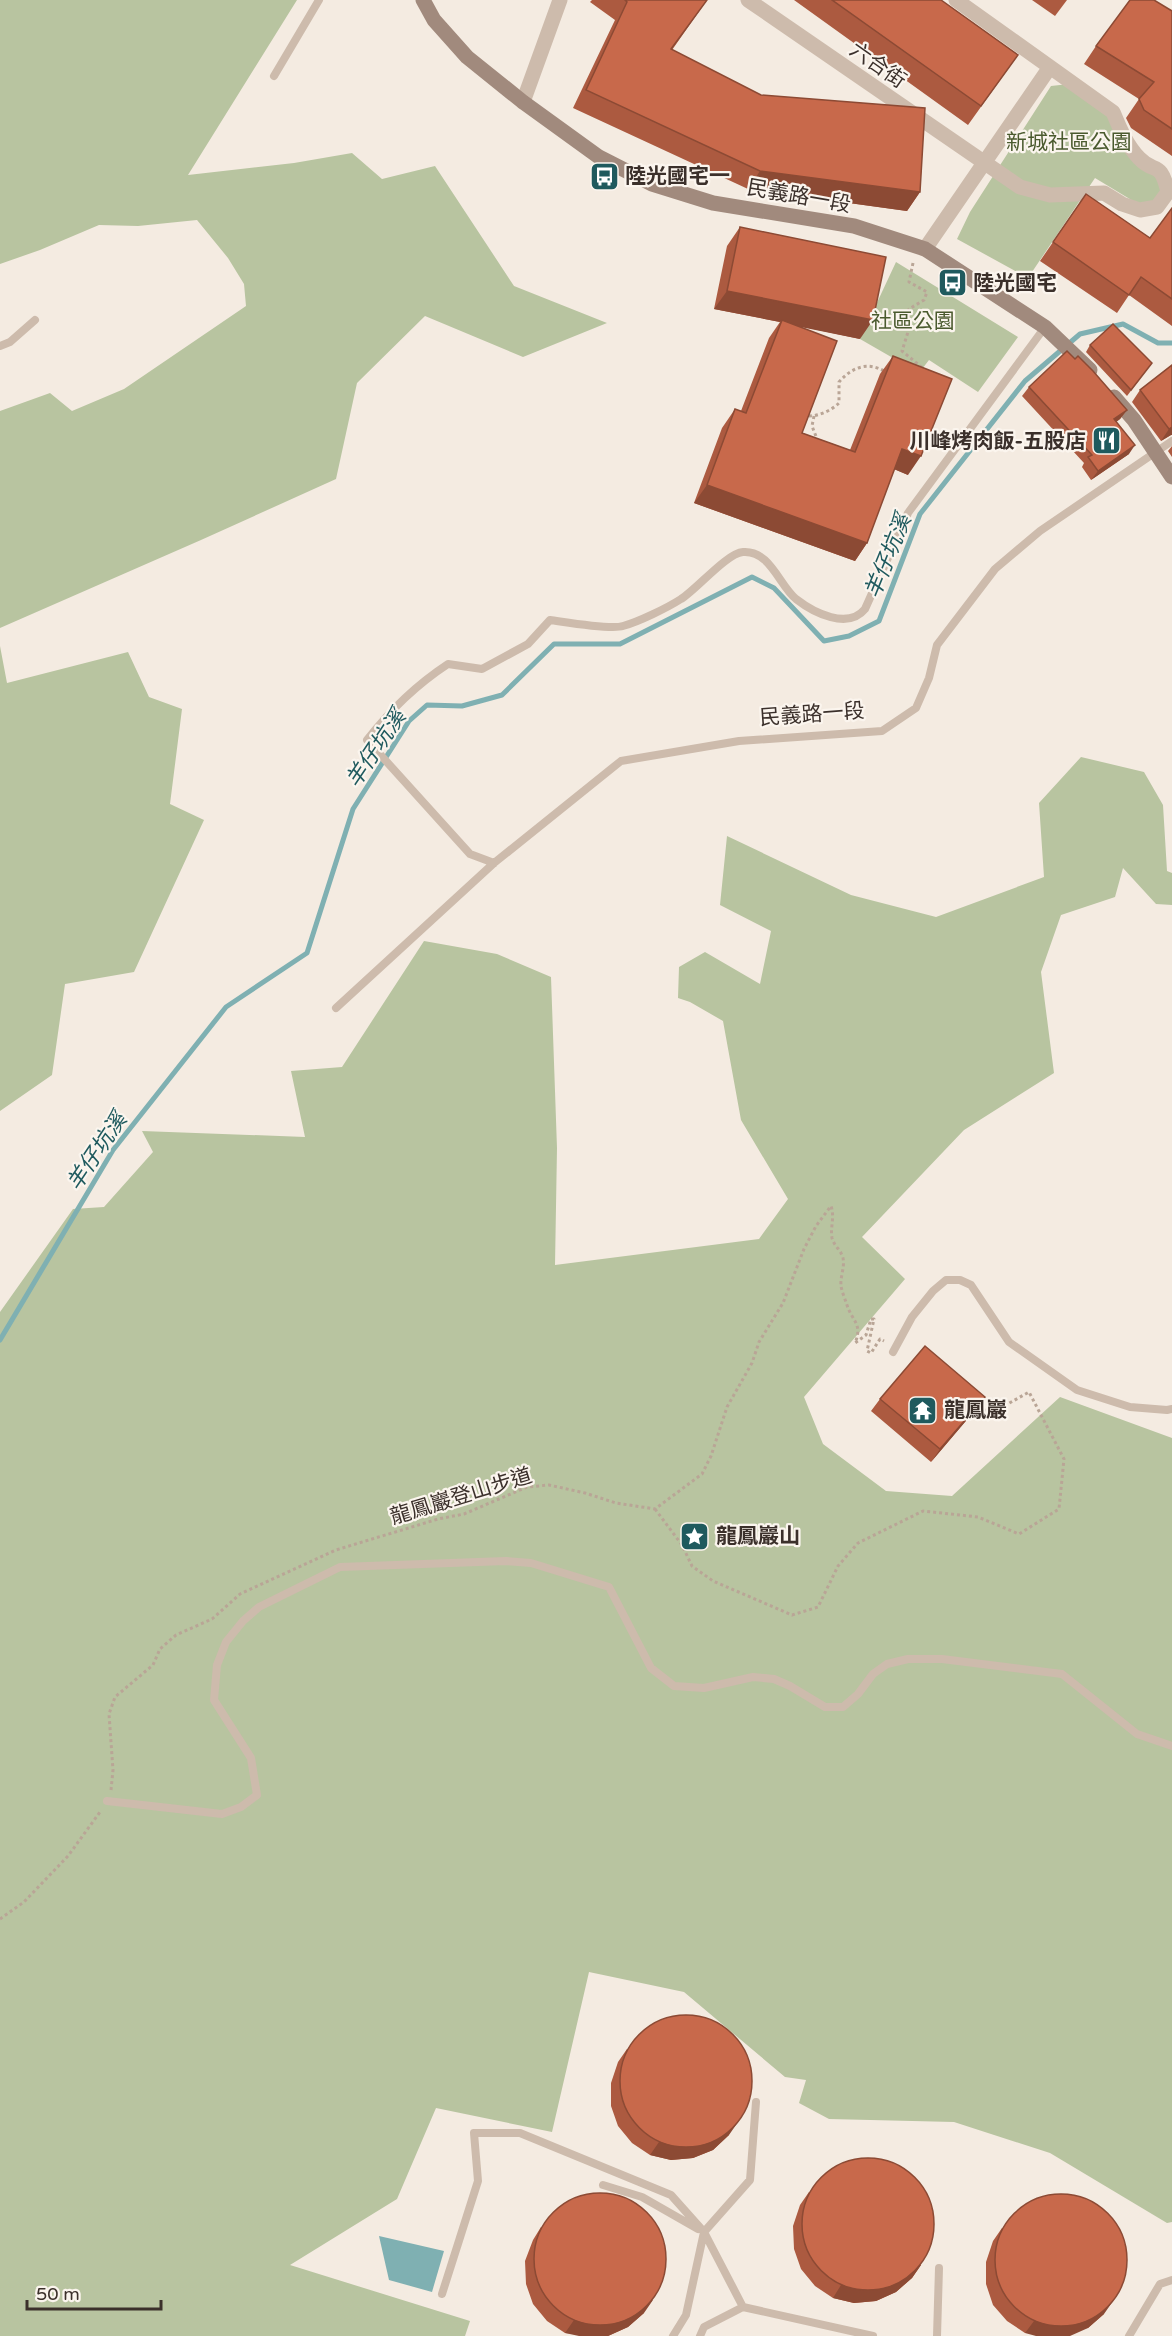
<svg xmlns="http://www.w3.org/2000/svg" width="1172" height="2336" font-family="'Varela Round','Noto Sans TC',sans-serif">
  <rect width="100%" height="100%" fill="#f4ebe1"/>
  <path fill="#b8c4a0" d="M0,0h297l-109,175 106,-12 58,-10 30,26 53,-13 79,120 93,37 -84,34 -98,-41 -68,67 -21,96 -135,61 -201,88v-217l50,-18 22,18 52,-22 122,-83 -2,-22 -16,-26 -31,-38 -59,6 -39,-1 -59,25 -40,14z
    M1069,84l40,30 10,29 40,30 3,17 -8,11 -16,3 -43,-26 -67,100 -71,-39 13,-27 81,-126z
    M896,262l122,75 -40,55 -49,-32 -10,13 -59,-34z
    M0,646l7,37 121,-31 21,45 33,12 -12,95 34,16 -70,152 -69,12 -13,91 -52,36z
    M1081,757l63,15 19,33 4,66 5,2v32l-16,-1 -33,-36 -8,29 -54,18 -20,57 13,101 -90,57 -102,107 43,42 -101,118 19,47 63,47 66,5 108,-99 112,41v784l-5,1 -117,-70 -96,-31 -125,-3 -30,-16 7,-23 -21,-3 -101,-85 -95,-20 -37,160 -116,-24 -39,91 -107,66 180,56 -5,15h-465v-1024l73,-103 31,-2 49,-55 -11,-21 163,6 -14,-66 51,-4 82,-126 73,13 54,23 6,171 -2,117 204,-26 29,-40 -47,-79 -18,-99 -33,-19 -12,-4 1,-31 26,-15 55,32 11,-53 -51,-26 7,-69 124,59 85,22 108,-40 -5,-74z"/>
  <path fill="#7fb0b2" d="M379,2236l65,15 -12,41 -43,-12z"/>
  <g fill="none" stroke-linecap="round" stroke-linejoin="round">
    <path stroke="#7fb0b2" stroke-width="5" d="M0,1340l113,-190 113,-143 81,-54 46,-144 56,-88 18,-16 35,1 40,-11 52,-51h66l132,-67 22,11 50,53 25,-5 30,-15 41,-107 105,-133 55,-47 43,-10 35,19h14"/>
    <path stroke="#b9a596" stroke-width="3" stroke-dasharray="3 3" stroke-linecap="butt" d="M913,263l-4,19 18,10 -3,8 -15,9 -1,23 -6,19 23,19
      M809,416c10,0 23,-6 30,-13v-21c12,-14 28,-21 45,-11
      M814,416l-2,10 5,13
      M655,1509l27,36 10,21 21,15 79,34 26,-8 20,-41 20,-23 65,-32 55,6 41,17 40,-25 5,-50 -35,-67 -39,22 -13,-10
      M111,1790l2,-20 -4,-56 6,-17 38,-32 7,-16 16,-14 36,-16 28,-25 96,-44 102,-31 26,-5 63,-27 22,-2 36,8 31,10 39,6 47,-35 9,-18 16,-49 25,-44 7,-21 24,-39 21,-54 12,-23 15,-20c4,12 -1,21 1,32 2,8 9,12 11,20 2,9 -3,19 -2,28 1,6 4,13 6,19 5,16 16,19 8,38l11,-8 5,-16h3l-7,32 4,2 9,-14 4,2
      M0,1919l24,-17 44,-46 32,-44"/>
    <path stroke="#cdbbac" stroke-width="8" d="M274,76l45,-76
      M0,346l10,-4 25,-22
      M494,863l-24,-9 -103,-114c24,-31 49,-55 81,-76l34,5 46,-25 22,-24c15,2 60,10 73,6 15,-4 44,-18 58,-27 15,-9 46,-46 62,-47 27,-2 36,33 53,47 18,14 52,31 69,10l43,-96 137,-186
      M336,1008l158,-145 127,-102 118,-20 143,-10 34,-23 13,-30 8,-33 58,-76 45,-38 132,-90
      M893,1352l19,-35 21,-26 13,-11h14l11,5 38,57 68,48 53,17 37,3 5,-1
      M107,1801l115,13 19,-7 16,-12 -6,-37 -37,-58 3,-35 9,-23 17,-21 16,-14 81,-40 166,-6 25,2 78,24 42,81 23,18 30,2 49,-11 21,2 16,7 35,21h18l15,-13 15,-20 14,-10 21,-5h34l120,15 75,60 35,12
      M756,2102l-6,78 -46,52 39,75 130,29
      M603,2185l39,12 56,32
      M442,2294l36,-113 -4,-48h46l151,62 33,37
      M673,2336l13,-21 18,-83
      M700,2336l4,-9 39,-20
      M937,2336l2,-68
      M1129,2336l31,-52 12,-4"/>
    <path stroke="#cdbbac" stroke-width="15" d="M748,0l272,187 30,8 54,-2 18,11 18,6 17,-3 11,-15c-8,-33 -13,-17 -29,-34 -13,-14 -19,-29 -26,-46l-157,-112
      M523,102l37,-102
      M925,249l125,-182"/>
    <path stroke="#a18a7d" stroke-width="15" d="M423,0l11,20 33,37 56,45 76,55 53,27 61,19 141,23 71,23 120,78 45,43
      M1114,397l20,23 38,57"/>
  </g>
  <path fill="#ac5a40" d="M592,0h115l-35,50 248,142 -13,19 -159,-22 -175,-81 42,-88 -25,-18z
    M794,0h147l77,55 -50,70z
    M1032,0h35l-12,16z
    M1172,11v145l-41,-28 -5,-10 13,-19 -55,-35 12,-18z
    M1086,194l64,44 22,-30v118l-43,-31 -12,18 -77,-52z
    M740,227l120,112 -61,-13 3,107 48,17 30,-76 13,-18 15,119 -14,-6 -27,74 -12,18 -161,-58 28,-75 13,-19 6,2 28,-73 11,-16 -66,-13 13,-63z
    M1090,345l62,18 -25,33 -41,-44z
    M1075,359l52,51 -7,9 -4,3 13,32 -38,26 -9,-13 2,-4 -62,-67 7,-9z
    M1172,365l-1,70 -10,6 -29,-39 8,-12z
    M1172,446v11l-4,-6z
    M985,1397l-9,12 -45,53 -60,-51 9,-12z
    M627,2049l102,86 -16,15 -20,8 -22,2 -21,-5 -18,-12 -14,-17 -7,-20v-23l7,-21z
    M809,2192l112,73 -9,13 -16,14 -20,9 -22,2 -21,-5 -18,-12 -14,-17 -7,-20 -1,-23 7,-21z
    M541,2227l103,86 -16,14 -20,9 -43,-3 -18,-12 -14,-17 -7,-20 -1,-23 8,-21z
    M1002,2228l102,86 -16,14 -63,5 -18,-12 -14,-16 -7,-21v-22l7,-21z"/>
  <path fill="#8c4a34" d="M760,171l160,21 -13,19 -159,-22z
    M727,291l146,29 -13,19 -79,-16 1,-3 -2,2 -66,-13z
    M1127,410l-7,9 -12,9 6,-9z
    M1172,427v8h-1l-10,6 8,-12z
    M1135,445l-6,9 -38,26 7,-9z
    M902,449l19,7 -13,19 -19,-8z
    M707,485l160,58 -12,18 -161,-58z
    M985,1397l-9,12 -45,53 9,-13z
    M738,2122l-9,13 -16,15 -20,8 -22,2 -21,-5 9,-13z
    M921,2265l-9,13 -16,14 -20,9 -22,2 -21,-5 8,-13z
    M653,2300l-9,13 -16,14 -20,9h-29l-14,-3 9,-13z
    M1113,2301l-9,13 -16,14 -18,8h-34l-11,-3 9,-12z"/>
  <path fill="#c8694b" stroke="#8c4a34" stroke-width="1.5" d="M625,0h82l-36,49 90,46 164,13 -5,84 -160,-21 -174,-81 41,-88z
    M832,0h109l77,55 -37,51z
    M1130,0h24l18,11v118l-28,-19 -5,-11 15,-17 -58,-36z
    M1086,194l64,44 22,-30v91l-31,-22 -12,18 -76,-53z
    M740,227l146,30 -13,63 -146,-29z
    M782,320l55,21 -35,92 53,19 38,-96 59,23 -31,77 -19,-7 -35,94 -160,-58 28,-76 11,4z
    M1113,324l39,39 -21,27 -41,-45z
    M1067,351l8,8 3,-3 15,15 34,39 -13,9 21,26 -37,26 -10,-14 4,-2 -63,-68z
    M1172,365v62l-3,2 -29,-39z
    M925,1346l60,51 -45,52 -60,-50z
    M620 2081a66 66 0 1 1 132 0a66 66 0 1 1-132 0Z
    M802 2224a66 66 0 1 1 132 0a66 66 0 1 1-132 0Z
    M534 2259a66 66 0 1 1 132 0a66 66 0 1 1-132 0Z
    M995 2260a66 66 0 1 1 132 0a66 66 0 1 1-132 0Z"/>
  <defs>
    <symbol id="bus-square" viewBox="-11 -11 22 22"><rect x="-9" y="-9" width="18" height="18" rx="4" fill="#1f5a5e" stroke="#fbf5ee"/><path d="M-5-6H5V4H4V6H2V4H-2V6H-4V4H-5ZM-3.5-4V0h7V-4ZM-3.5 1.2v1.5H-2V1.2ZM2 1.2v1.5H3.5V1.2Z" fill="#fff"/></symbol>
    <symbol id="restaurant-square" viewBox="-11 -11 22 22"><rect x="-9" y="-9" width="18" height="18" rx="4" fill="#1f5a5e" stroke="#fbf5ee"/><path d="M-5-6h1v4h1v-4h1v4h1v-4h1v5L-1.5 .5V6h-2V.5L-5-1ZM5-6V6H3V1.5H1.5Q1.5-4 5-6Z" fill="#fff"/></symbol>
    <symbol id="temple-square" viewBox="-11 -11 22 22"><rect x="-9" y="-9" width="18" height="18" rx="4" fill="#1f5a5e" stroke="#fbf5ee"/><path d="M0-6L5-2H3V0L6.5 2.5H4V6H1.5V3h-3V6H-4V2.5H-6.5L-3 0V-2H-5Z" fill="#fff"/></symbol>
    <symbol id="sight-square" viewBox="-11 -11 22 22"><rect x="-9" y="-9" width="18" height="18" rx="4" fill="#1f5a5e" stroke="#fbf5ee"/><path d="M0-6L1.8-2.2L6-1.7L2.9 1.2L3.7 5.4L0 3.3L-3.7 5.4L-2.9 1.2L-6-1.7L-1.8-2.2Z" fill="#fff"/></symbol>
  </defs>
  <g fill-rule="evenodd">
    <use href="#bus-square" x="588" y="160" width="33" height="33"/>
    <use href="#bus-square" x="936" y="266" width="33" height="33"/>
    <use href="#restaurant-square" x="1090" y="424" width="33" height="33"/>
    <use href="#temple-square" x="906" y="1394" width="33" height="33"/>
    <use href="#sight-square" x="678" y="1520" width="33" height="33"/>
  </g>
  <g text-anchor="middle" stroke-width="4.5" stroke-linejoin="round" paint-order="stroke">
    <g font-size="21" fill="#3b302b" stroke="#fbf5ee">
      <text transform="translate(878 65) rotate(35)" y="7">六合街</text>
      <text transform="translate(799 196) rotate(10)" y="7">民義路一段</text>
      <text transform="translate(812 714) rotate(-4)" y="7">民義路一段</text>
      <text transform="translate(461 1496) rotate(-17)" y="7">龍鳳巖登山步道</text>
    </g>
    <g font-size="21" fill="#4a5a2e" stroke="#fbf5ee">
      <text x="1069" y="149">新城社區公園</text>
      <text x="913" y="328">社區公園</text>
    </g>
    <g font-size="21" font-weight="bold" fill="#3b302b" stroke="#fbf5ee" text-anchor="start">
      <text x="625" y="183">陸光國宅一</text>
      <text x="973" y="290">陸光國宅</text>
      <text x="1086" y="448" text-anchor="end">川峰烤肉飯-五股店</text>
      <text x="944" y="1417">龍鳳巖</text>
      <text x="716" y="1543">龍鳳巖山</text>
    </g>
    <g font-size="22" font-style="italic" fill="#1f5a5e" stroke="#fbf5ee">
      <text transform="translate(887 556) rotate(-68)" y="8">羊仔坑溪</text>
      <text transform="translate(375 748) rotate(-56)" y="8">羊仔坑溪</text>
      <text transform="translate(96 1151) rotate(-56)" y="8">羊仔坑溪</text>
    </g>
  </g>
  <path d="M27 2300v9h134v-9" fill="none" stroke="#3b302b" stroke-width="3"/>
  <text x="36" y="2300" font-size="18" fill="#3b302b" stroke="#fbf5ee" stroke-width="4.5" paint-order="stroke">50 m</text>
</svg>
